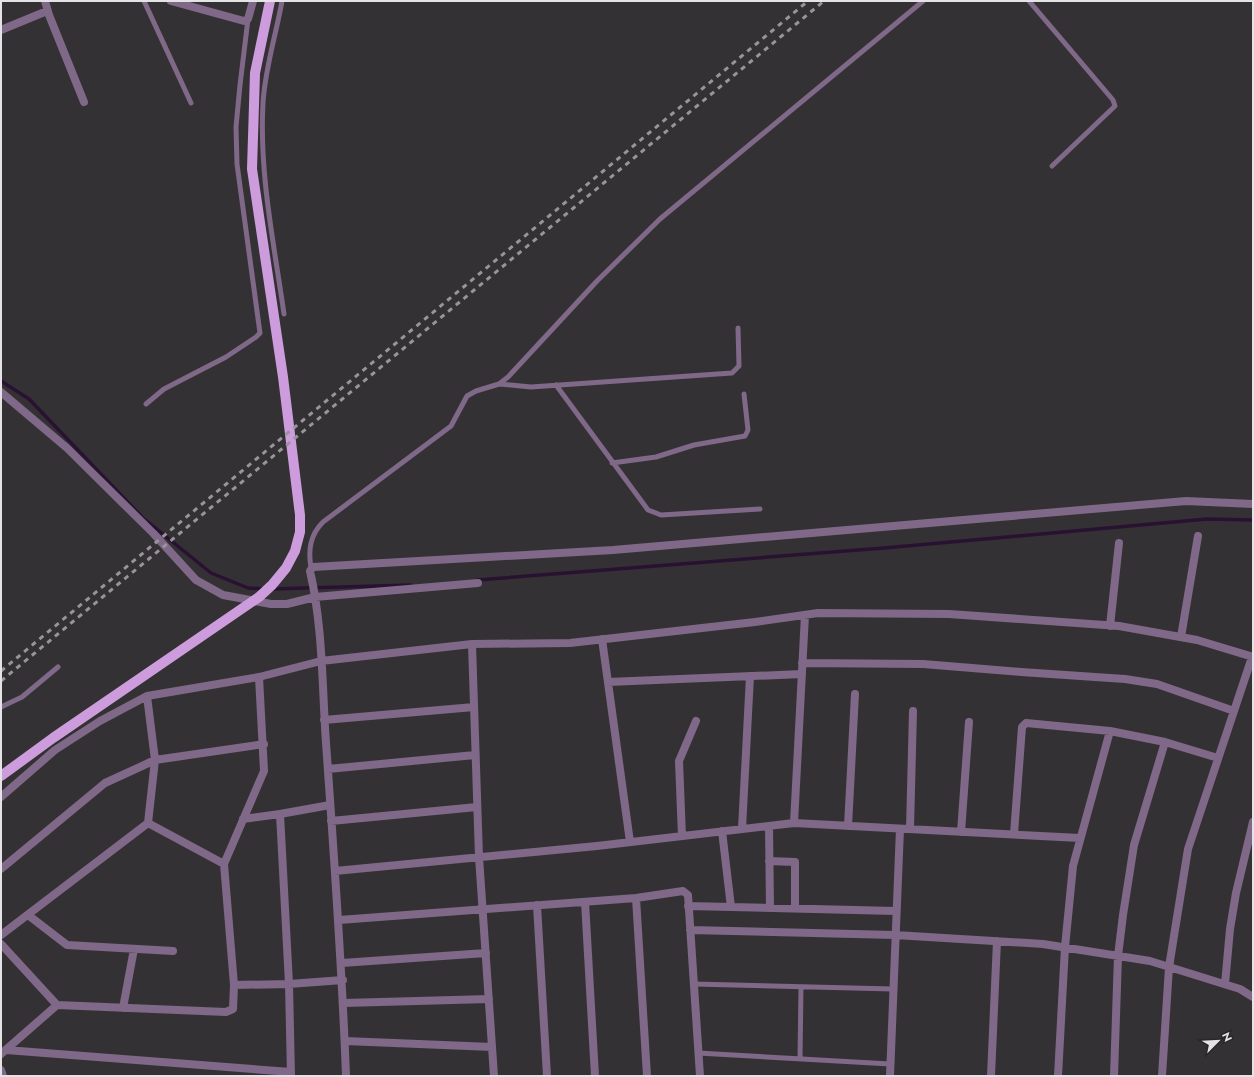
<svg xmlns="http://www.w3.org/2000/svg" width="1254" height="1077" font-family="Jost,sans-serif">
  <rect width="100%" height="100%" fill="#343134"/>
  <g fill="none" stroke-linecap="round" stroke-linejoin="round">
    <path stroke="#291231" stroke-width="3.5" d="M1,381l28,18 114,119 68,55 37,15 17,1
      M477,580l407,-32 323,-29 46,1
      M271,589l140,-4"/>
    <path stroke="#806888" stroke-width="5" d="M144,1l47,102
      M282,1c-6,34 -17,67 -19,102 -4,70 11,141 21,211
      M1029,1l84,99 2,6 -63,60
      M499,384l32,3 201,-14 7,-7 -1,-38
      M556,385l92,125 13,5 99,-6
      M146,404l18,-15 62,-32 30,-20 4,-4 -23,-169 -1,-37 4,-42 8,-66
      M612,463l44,-6 38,-12 51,-9 3,-6 -4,-36
      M311,568c-3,-18 -1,-33 12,-46l128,-96 16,-30 9,-5 23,-7 9,-7 89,-96 63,-62 263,-218
      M1,707l21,-10 36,-30
      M694,984l199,5
      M698,1053l192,11
      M800,1059l1,-72"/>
    <path stroke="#806888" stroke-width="8" d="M45,1l4,14 35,87
      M171,1l73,20 4,-2 5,-18
      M1,30l46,-19
      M1,392l66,56 86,85 43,47 27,15 48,9h16l28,-7 163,-14
      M1110,626l9,-83
      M1181,637l17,-101
      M602,639l28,203
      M472,644l7,213 15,219
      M802,663l121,1 98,8 104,7 32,5 77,27
      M608,682l194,-8
      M324,720l150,-13
      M328,769l147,-14
      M1,797l54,-47 45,-29 47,-25 112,-19 62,-16 151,-17 98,-1 185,-21 63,-9 131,1 170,12 78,14 56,17
      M280,814l50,-9
      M243,819l37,-5 9,170 2,92
      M331,821l146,-14
      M148,823l76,41
      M794,823l11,-208
      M769,826l1,82
      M848,826l7,-132
      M742,829l8,-153
      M910,829l3,-118
      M722,831l9,76
      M961,832l8,-110
      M1014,834l8,-107 4,-4 84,8 55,11 53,16
      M682,836l-3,-75 17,-40
      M769,861l26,1v46
      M1,869l104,-86 50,-23 109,-16
      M335,871l262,-25 197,-23 286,15
      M636,898l11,178
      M585,902l10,174
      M537,905l10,171
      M688,906l208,5
      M28,915l39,30 106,6
      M339,920l297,-22 47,-7 5,4 12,181
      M690,930l205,5 148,9 107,17 90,28 13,8
      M1,935l147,-112 7,-63 -8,-64
      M1,944l56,61
      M342,963l144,-10
      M1225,984l5,-55 6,-36 17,-71
      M234,985l55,-1 54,-4
      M344,1003l145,-4
      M123,1008l11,-59
      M345,1041l147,6
      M6,1050l285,22
      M1,1054l56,-49 169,7 7,-3 1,-24 -10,-121 40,-93 -5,-94
      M1,1070l2,6
      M346,1076c-4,-111 -12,-222 -20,-333 -4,-57 -3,-116 -16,-172l3,-4 300,-17 573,-49 67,3
      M890,1076l10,-247
      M991,1076l6,-135
      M1058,1076l7,-129 8,-81 37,-135
      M1114,1076l4,-120 5,-41 11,-70 31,-103
      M1162,1076l7,-109 19,-118 64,-192"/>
    <path stroke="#cd9cdd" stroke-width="10" d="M1,776l52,-38 206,-141 13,-12 14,-17 9,-17 5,-19v-17l-17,-138 -31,-208 3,-96 15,-72"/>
    <path stroke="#979598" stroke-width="3" stroke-dasharray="5 5" stroke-linecap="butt" d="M1,671l807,-670
      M1,681l823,-680"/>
  </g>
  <rect width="1254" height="1077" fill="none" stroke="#e4e3e5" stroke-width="4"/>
  <g transform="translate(1218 1041) rotate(66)" stroke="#2a272a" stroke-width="3" paint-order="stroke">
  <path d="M0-3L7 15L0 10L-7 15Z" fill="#e4e3e5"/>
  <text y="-6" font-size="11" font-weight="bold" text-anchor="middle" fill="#e4e3e5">N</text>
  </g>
</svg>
